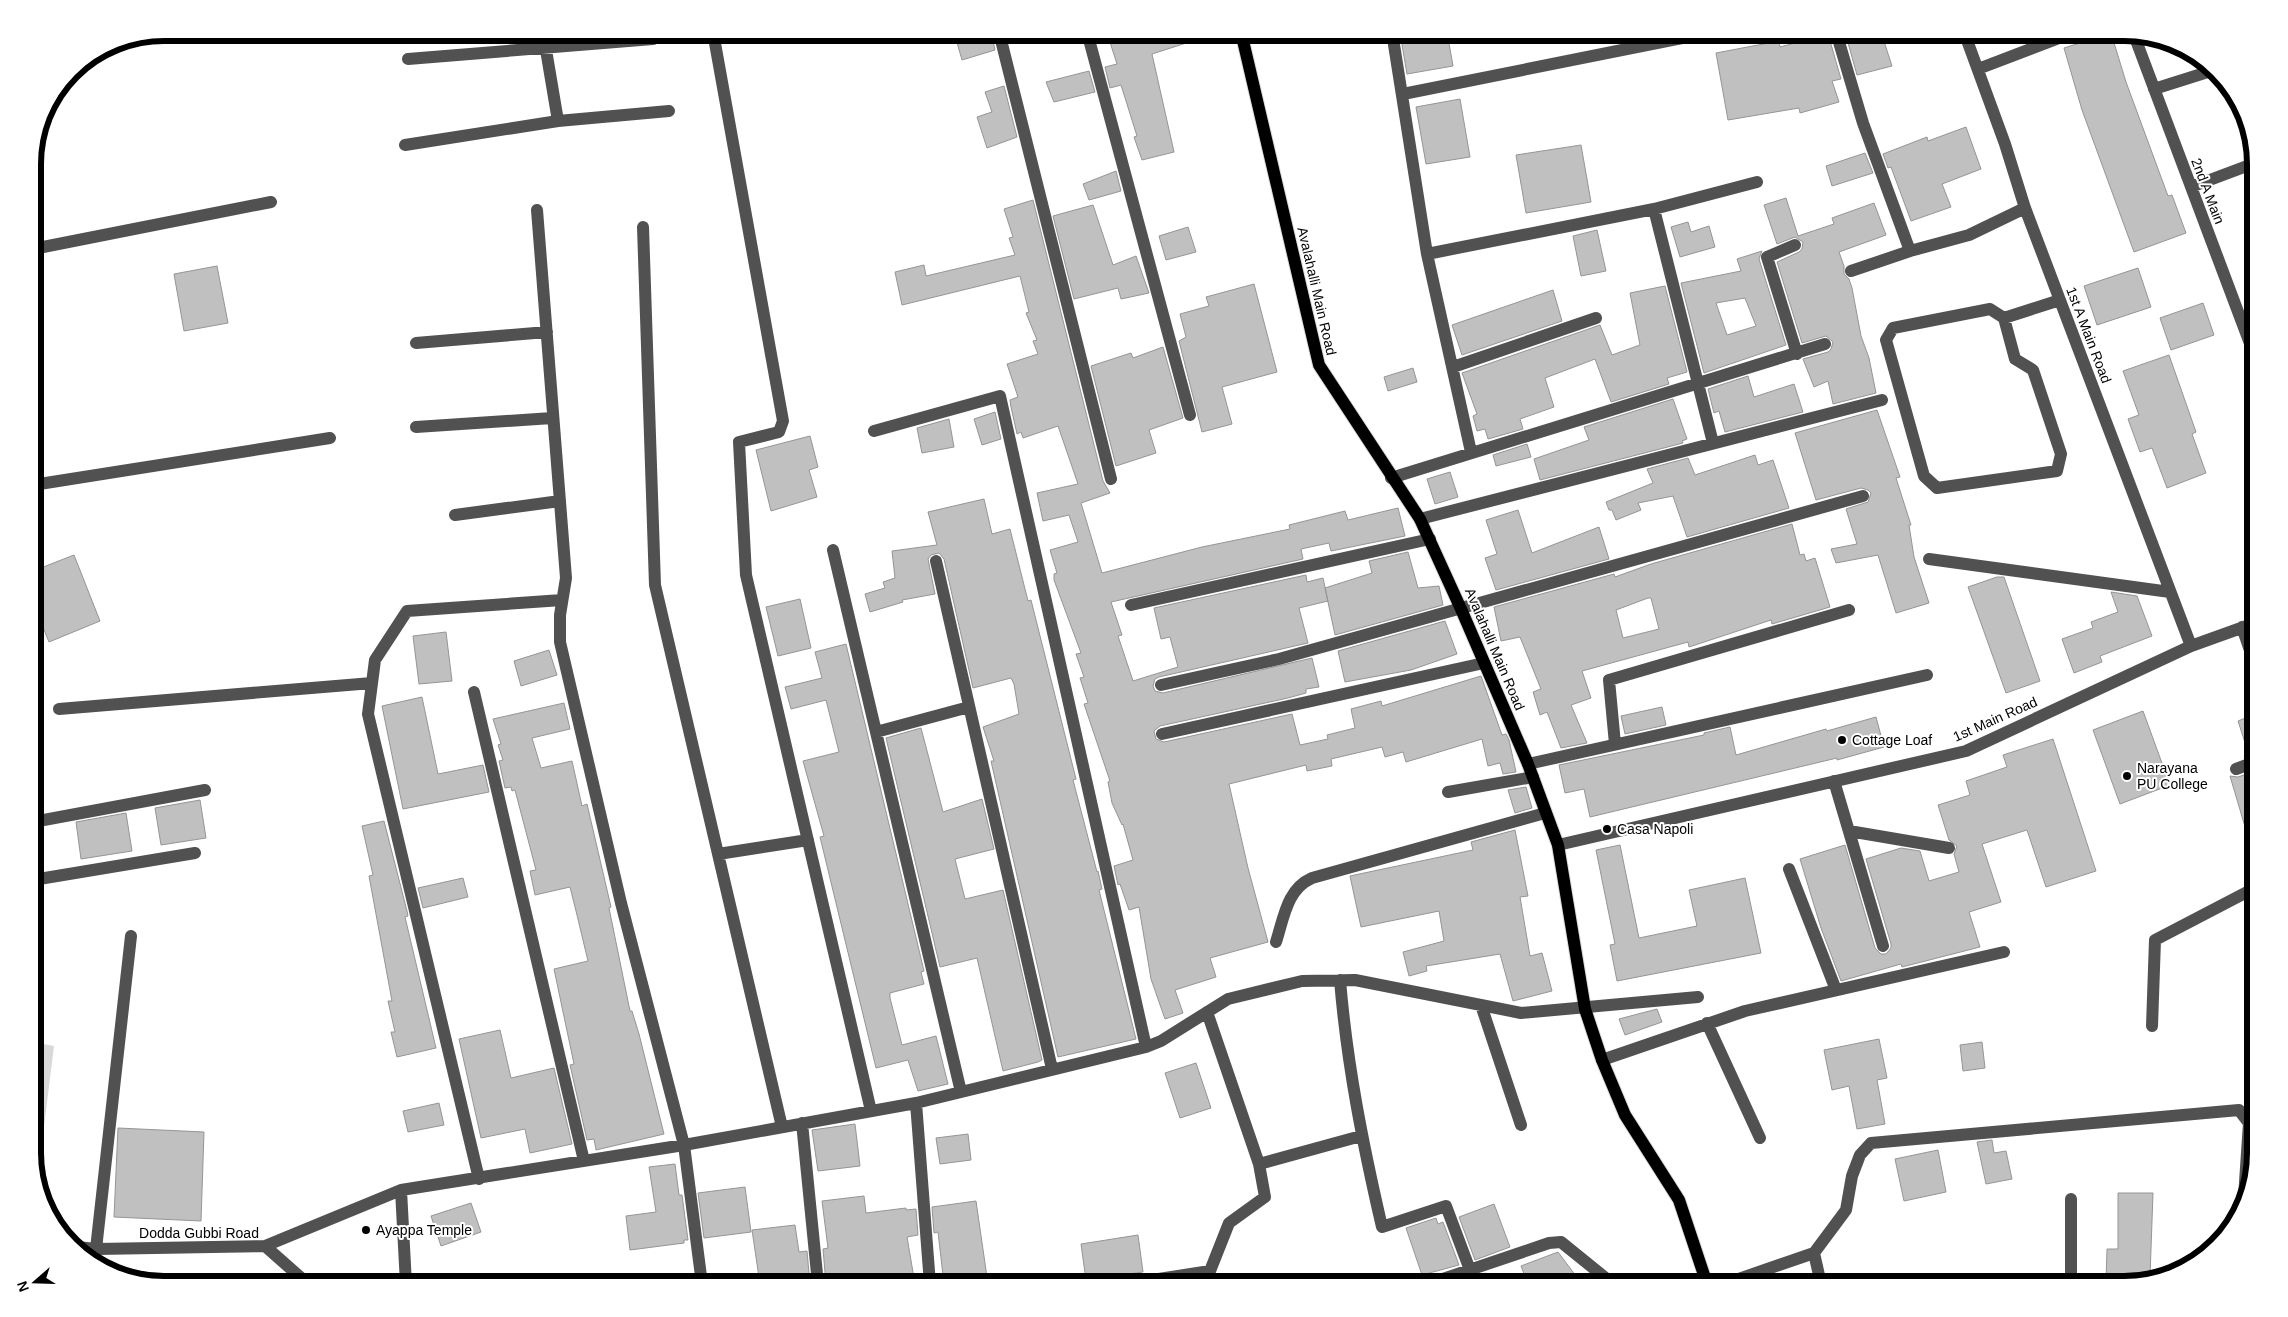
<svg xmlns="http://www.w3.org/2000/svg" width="2288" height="1317" font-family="Helvetica,sans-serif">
  <rect width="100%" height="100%" fill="#fff"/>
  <path fill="#d8d8d8" d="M33,1042l21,4 -16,129 -5,-14z"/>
  <path fill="#c0c0c0" stroke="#959595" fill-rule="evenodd" d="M960,32h31l4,18 -33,10 -6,-21 5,-1z
    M1119,32h88l1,4 -56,18 22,98 -32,8 -8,-23 3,-1 -16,-51 -11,3 -5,-21 12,-3 -9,-28z
    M1404,32h43l6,34 -46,8 -6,-35 4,-1z
    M1845,32h36l11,34 -35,9z
    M2111,33l15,49 42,114 4,-1 14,38 -52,19 -52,-142 -18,-62z
    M1828,34l13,45 -9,2 7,21 -39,11 -1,-5 -71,12 -12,-67 63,-12 1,6z
    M1089,71l6,21 -41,10 -8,-20z
    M1004,86l13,51 -30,11 -10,-31 15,-5 -7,-20z
    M1460,99l10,58 -44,7 -10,-57z
    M1966,127l15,42 -39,15 9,23 -40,14 -20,-54 -3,1 -5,-14 44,-17 1,4z
    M1581,145l10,57 -65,11 -10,-58z
    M1865,153l8,20 -41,13 -6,-20z
    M1116,171l5,20 -32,9 -6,-16z
    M1786,198l12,38 36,-12 -2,-6 42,-15 12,32 -47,17 5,14v8l5,5 3,9 9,48 8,22 7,35 -43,11 -5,-23 -14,6 -11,-28 25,-7 3,-3 2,-7 -7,-6 -24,7 -25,-81 22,-10 3,-3 1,-7 -8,-5 -18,7 -13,-39z
    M1033,200l70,281 7,12 -29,10 21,70 100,-26 88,-18 -1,-4 56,-14 3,9 50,-12 7,28 -74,15 -2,-8 -28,6 2,10 -192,43 11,33 -4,1 15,45 45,-14 -8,-30 -9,2 -7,-31 152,-33 1,7 16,-4 5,23 -29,7 9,35 -149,34 -4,2 -2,7 2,5 8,2 149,-35 7,29 -13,2v4l-18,5 -128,28 -6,5 2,8 8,3 128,-28 8,31 28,-6 -1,-4 28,-7 -4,-19 30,-8 1,5 99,-30 21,59 4,-1 3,6 7,32 -13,2 -3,-11 -12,3 -6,-27 -76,23 -3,-10 -18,5 -3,-10 -51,12 1,7 -25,5 -1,-6 -77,19 19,84 20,74 -58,16 6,19 -41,13 8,23 -18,6 -14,-40 -12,-72 -10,3 -9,-26 -2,1 -4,-19 19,-6 -10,-36 -1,1 -10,-22 -4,-21 2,-1 -26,-77 4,-1 -8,-25 4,-1 -8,-23 5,-1 -27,-73v-6l3,-1 -7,-23 28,-8 -9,-27 -26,6 -6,-28 41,-9 -20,-58 -35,12 -2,-6 -4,2 -6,-27 -1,-7 8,-3 -11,-33 31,-10 -5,-13 4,-1 -11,-27 3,-1 -9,-36 -118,29 -7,-33 29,-7 2,11 89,-21 -6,-17 4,-1 -9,-28z
    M1093,205l20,60 23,-9 13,37 -28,6 -3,-11 -44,11 -21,-83z
    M1688,222l3,10 18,-6 6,21 -35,10 -9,-30z
    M1188,227l8,25 -30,8 -7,-24z
    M1597,230l9,41 -25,5 -8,-40z
    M1762,251l-3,8 27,86 -82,28 -23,-90 60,-12 -4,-12zM1745,298l11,28 -29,9 -11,-32z
    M217,266l11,57 -44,8 -10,-57z
    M2138,268l13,39 -54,18 -13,-39z
    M1254,284l23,88 -55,15 10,37 -30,8 -23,-91 7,-4 -6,-23 29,-8 -3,-9z
    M1665,286l22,86 -20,6 2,6 -58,18 -16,-43 -50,19 9,29 -34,12 3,10 -35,10 -3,-10 -8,2 -4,-15 4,-2 -15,-41 138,-48 12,30 28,-10 -10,-52z
    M1553,290l9,31 -100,34 -10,-30z
    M2203,303l11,32 -43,15 -11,-32z
    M1163,347l20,71 -34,12 7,23 -40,13 -25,-100 40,-13 2,5z
    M2169,355l27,77 -4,2 14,39 -39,15 -15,-40 -12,4 -12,-33 11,-4 -16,-44z
    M1413,368l4,14 -29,9 -4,-14z
    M1748,376l6,21 40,-13 9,28 -78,20 -6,-21 -5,2 -6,-24z
    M1673,399l14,40 -5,2 1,2 -143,37 -6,-21 55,-19 -5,-13z
    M1877,410l23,67 -4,1 15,47h-2l5,32 15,46 -33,10 -18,-58 -42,8 -5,-14 26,-5 -11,-35 22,-7 3,-9 -3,-3 -7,-2 -45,12 -21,-67z
    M995,412l6,27 -19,6 -8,-26z
    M949,419l5,28 -32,6 -5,-25z
    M810,436l8,31 -9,3 8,27 -46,14 -15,-61z
    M1527,444l4,13 -35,9 -3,-11z
    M1755,455l3,10 15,-5 16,48 -102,29 -14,-41 -35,7 3,7 -25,10 -4,-10h-3l-3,-8 47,-19 -6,-14 41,-11 7,17z
    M1450,472l8,25 -23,7 -8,-25z
    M984,499l8,35 18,-5 18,72 3,-1 45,179 -3,1 24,92 1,-1 4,18 -3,1 37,149 -78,18 -67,-296h3l-11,-34 36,-13 -5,-30 -3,-6 -38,10 -29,-129 -5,-6 -8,2 -3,4 7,35 -33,6 1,2 -33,10 -5,-18 20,-6 -2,-6 12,-4 -3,-27 45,-6 -9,-33z
    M1518,510l14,43 67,-26 10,32 -113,31 -11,-32 12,-4 -11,-34z
    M1792,524l8,31 4,-1 2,7 9,-3 15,49 -58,17 -1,-4 -82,27 -1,-5 -106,29 9,27 -20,7 16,38 -26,5 -14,-36 -7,3 -7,-23 8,-3 -21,-52 -19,4 -7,-34 120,-33 1,3 36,-13zM1648,598h3l8,31 -36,9 -7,-28z
    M1408,552l10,36 21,-2 4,19 -108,30 -10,-47 47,-15 -3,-12z
    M74,555l26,66 -51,21 -16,-39v-32z
    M1997,577h7l36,104 -34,12 -38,-106z
    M2111,592l26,4 15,40 -52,20 2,6 -28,11 -12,-34 31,-11 -2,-6 27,-10z
    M800,599l11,49 -33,8 -12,-49z
    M1445,621l12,33 -46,16 -66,12 -7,-31z
    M446,632l6,49 -33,3 -6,-48z
    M846,644l78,327 -3,1 3,12 -34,9v5l12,47 34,-9 12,48 -30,7 -10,-31 -32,8 -56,-231 4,-1 -21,-75 36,-9 -13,-52 -35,9 -6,-22 37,-9 -7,-26z
    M549,650l8,25 -36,11 -7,-25z
    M422,697l16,77 45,-9 6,27 -86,17 -21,-103z
    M564,703l6,26 -38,9 9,30 31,-7 10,45 5,-2 24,103 -2,1 21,103h2l7,23 25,100 -68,16 -2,-11 -7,1 -17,-75 4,-1 -20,-95 34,-8 -11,-46 -7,-28 -35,8 -5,-24 6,-1 -21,-80 -3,1 -1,-4 -6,1 -6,-27 4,-1 -5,-15 3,-1 -8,-25z
    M1662,707l4,18 -41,9 -4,-18z
    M2143,711l27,74 -50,19 -27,-74z
    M2255,714v40l-6,1 -11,-34z
    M1876,717l8,30 -47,13v-2l-247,59 -6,-28 -19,4 -6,-28 145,-30v-2l26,-6 6,28 90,-26 1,2z
    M921,728l22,84 39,-13 12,50 -39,10 10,40 38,-9 39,170 -4,2 -35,9 -26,-113 -37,9 -54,-229z
    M2053,739l43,132 -50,16 -19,-57 -45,14 19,58 -32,10 11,35 -78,20 -1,-3 -60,17 -20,-53 -21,-69 45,-14 30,103 6,6h5l5,-6v-4l-25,-85 35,-11 19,3 9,30 30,-9 -5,-18 3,-8 -8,-6 -11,-35 32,-10 -4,-14 41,-14 -4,-12z
    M2255,771v76h-4l-21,-71 8,1z
    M1526,787l6,21 -17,5 -7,-23z
    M200,800l6,38 -45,7 -6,-37z
    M126,813l6,38 -51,8 -5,-37z
    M384,821l23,90 1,5 -3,1 31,131 -39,9 -6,-25h4l-7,-31h4l-23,-125 4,-1 -11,-49z
    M1515,830l13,66 -8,1 10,59 12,-3 10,38 -39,10 -13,-47 -74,12 1,5 -18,5 -6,-24 41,-11 -5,-30 -78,16 -11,-51 123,-26 -2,-8z
    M1620,845l19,93 58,-12 -8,-36 56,-12 16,75 -144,28 -7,-36 5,-1 -19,-94z
    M463,878l5,19 -45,11 -5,-20z
    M1657,1009l5,13 -37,13 -6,-16z
    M500,1030l11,48 43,-10 18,76 -42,9 -5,-24 -44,9 -22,-99z
    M1879,1039l8,39 -10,2 8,44 -28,5 -8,-43 -17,4 -8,-40z
    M1982,1042l3,26 -22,3 -3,-26z
    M1196,1063l15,45 -31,10 -15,-45z
    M439,1103l5,22 -36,7 -5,-21z
    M855,1124l5,42 -42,5 -6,-41z
    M118,1128l86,4 -3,89 -87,-4z
    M968,1134l3,26 -31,4 -4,-26z
    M1992,1140l2,13 12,-2 6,28 -26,5 -9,-42z
    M1938,1150l8,42 -42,9 -9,-42z
    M675,1164l4,31h3l6,45h-4v3l-54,7 -4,-34 30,-4 -7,-45z
    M745,1187l6,45 -47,6 -6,-45z
    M2118,1193h35l-3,84 -23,7 -21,-1 1,-34h11z
    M864,1196l2,17 40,-5v2l10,-1 2,26 -11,2 8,47h-89l-3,-35 5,-1 -6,-47z
    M976,1201l12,83h-44l-6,-52 -4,1 -2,-26z
    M471,1203l10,29 -40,14 -10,-30z
    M1494,1204l16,43 -35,13 -16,-43z
    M1436,1218l2,6 5,-2 16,43 -37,10 -16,-47z
    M795,1225l4,27 8,-1 3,33h-50l-8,-54z
    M1138,1235l5,37 -57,8 -5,-36z
    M1558,1252l24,32h-54l-7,-18z
    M1486,1273l4,11h-38l20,-6z"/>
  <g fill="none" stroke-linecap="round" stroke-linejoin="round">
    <defs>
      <path id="major" d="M1241,32l78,333 101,154 41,90 67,155 30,81 27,164 17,51 23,55 54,85 28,84"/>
    </defs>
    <use href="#major" stroke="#dbdbdb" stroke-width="14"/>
    <path stroke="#515151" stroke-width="12" d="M543,32l15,89
      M713,32l70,389 -4,11 -40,10 7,133 125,536
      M999,32l112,447
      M1087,32l103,383
      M1392,32l35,222 44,198
      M1836,32l27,91 47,128 59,-16 56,-27
      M1964,32l41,112 20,64 166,438
      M2134,35l121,322
      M408,59l245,-20
      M1978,69l97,-37
      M2154,89l57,-18
      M1403,94l309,-62
      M405,145l153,-24 111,-10
      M2191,187l64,-24
      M537,210l29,368 -6,37v27l61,261 63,242 18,139
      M643,227l12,358 127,542
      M1795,245l-28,12 30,97
      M33,249l238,-47
      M1427,254l227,-45
      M1851,271l59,-20
      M2004,318l11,41 18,11 28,84 -4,17 -120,17 -13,-12 -38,-136 7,-12 97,-19 14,9 56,-18
      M2243,323l12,-5
      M416,343l131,-11
      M1453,367l143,-49
      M416,427l136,-9
      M874,431l126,-35 146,651
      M1713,443l-59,-234 103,-27
      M1391,478l434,-134
      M33,485l297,-47
      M455,515l105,-14
      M1420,519l462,-119
      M833,550l128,542
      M1929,559l241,33
      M936,561l116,508
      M1131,605l299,-66
      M2242,627l13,38
      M1161,685l118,-26 584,-163
      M474,692l110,469
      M59,709l313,-26
      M876,732l93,-25
      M1162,734l322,-71
      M1615,744l-6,-64 240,-70
      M1528,764l399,-89
      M2236,769l19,-7
      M1834,781l49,165
      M1448,792l85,-15
      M33,822l172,-32
      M1849,831l100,17
      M1558,845l408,-94 225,-105 64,-23
      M718,854l90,-14
      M1789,869l47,121
      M33,880l162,-27
      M1276,942c8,-25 11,-53 36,-64l233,-65
      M1340,980c7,85 23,165 42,247l64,-21 24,64
      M1481,1005l40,120
      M1207,1012l52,152
      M1707,1023l53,115
      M2152,1026l3,-86 94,-49 6,-10
      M1602,1060l143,-49 259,-59
      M916,1103l14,181
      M802,1123l16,161
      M479,1179l-111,-465 7,-54 32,-49 155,-11
      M401,1190l5,94
      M2071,1199v85
      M265,1246l136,-56 283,-45 232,-42 230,-56 15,-6 67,-42 74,-18 53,-1 166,33 177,-16
      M77,1247l19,2 169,-3 43,38
      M96,1249l35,-313
      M1814,1253l7,31
      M1126,1284l84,-13 19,-48 36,-26 -6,-33 102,-28
      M1428,1284l121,-41 12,-1 52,42
      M1724,1284l90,-31 32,-43 6,-34 8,-21 11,-12 368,-33 10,13 -5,74"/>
    <use href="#major" stroke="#000" stroke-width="12"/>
  </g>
  <g fill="#000" stroke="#fff" stroke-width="2">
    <circle cx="1842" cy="740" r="5"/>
    <circle cx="2127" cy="776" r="5"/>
    <circle cx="1607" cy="829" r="5"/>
    <circle cx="366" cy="1230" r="5"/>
  </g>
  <g text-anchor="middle" stroke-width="4" stroke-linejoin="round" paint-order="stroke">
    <g font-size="14" fill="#000" stroke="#fff">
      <text transform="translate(2208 191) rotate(69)" y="5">2nd A Main</text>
      <text transform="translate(1317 291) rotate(77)" y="5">Avalahalli Main Road</text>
      <text transform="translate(2089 335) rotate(69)" y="5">1st A Main Road</text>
      <text transform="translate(1495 649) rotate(67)" y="5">Avalahalli Main Road</text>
      <text transform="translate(1995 719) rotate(-24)" y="5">1st Main Road</text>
      <text x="199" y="1238">Dodda Gubbi Road</text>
    </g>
    <g font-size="14" fill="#000" stroke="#fff" text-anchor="start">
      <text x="1852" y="745">Cottage Loaf</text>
      <text x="2137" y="773">Narayana<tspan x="2137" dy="16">PU College</tspan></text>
      <text x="1617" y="834">Casa Napoli</text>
      <text x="376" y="1235">Ayappa Temple</text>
    </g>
  </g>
  <path d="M0 0H2288V1317H0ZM164 41H2124A123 123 0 0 1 2247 164V1153A123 123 0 0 1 2124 1276H164A123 123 0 0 1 41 1153V164A123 123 0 0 1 164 41Z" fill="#fff" fill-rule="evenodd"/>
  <path fill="none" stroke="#000" stroke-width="6" d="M164 41H2124A123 123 0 0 1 2247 164V1153A123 123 0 0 1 2124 1276H164A123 123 0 0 1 41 1153V164A123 123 0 0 1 164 41Z"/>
  <g transform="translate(35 1282) rotate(250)" stroke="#ffffff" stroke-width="4" paint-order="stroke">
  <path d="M0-4L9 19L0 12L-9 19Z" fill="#000000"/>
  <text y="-8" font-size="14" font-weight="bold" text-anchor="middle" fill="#000000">N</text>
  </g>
</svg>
